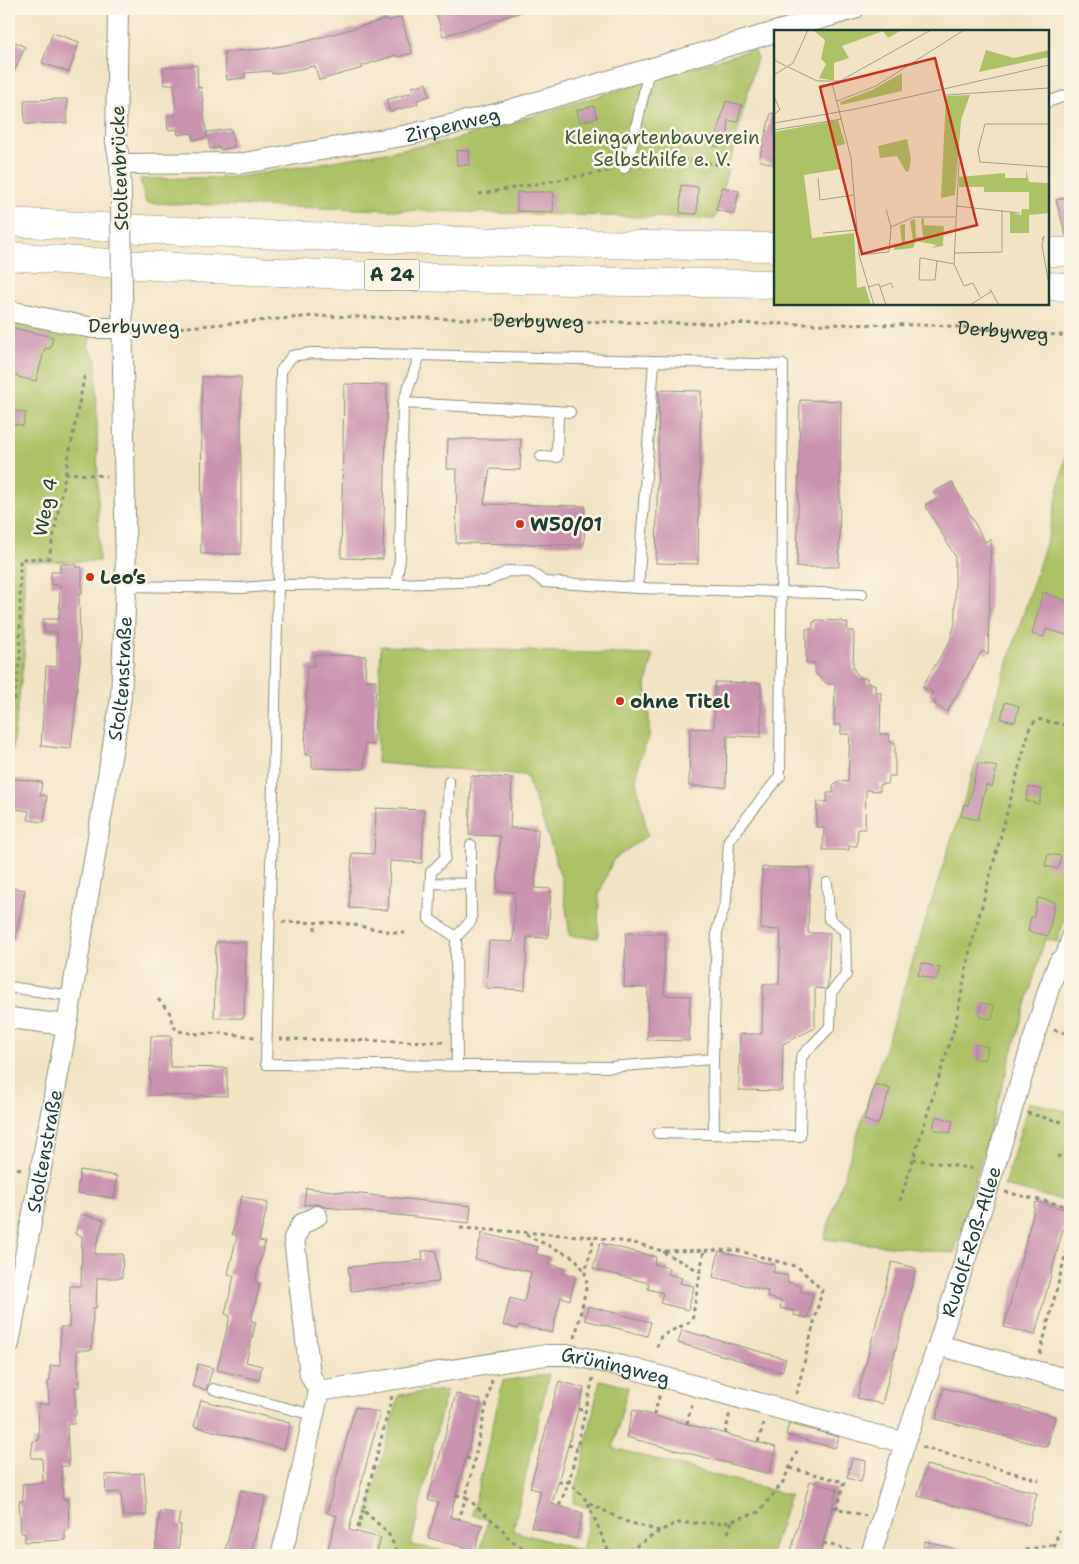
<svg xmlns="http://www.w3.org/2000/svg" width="1079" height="1564" font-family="'Shantell Sans',sans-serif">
  <rect width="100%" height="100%" fill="#fcf5e5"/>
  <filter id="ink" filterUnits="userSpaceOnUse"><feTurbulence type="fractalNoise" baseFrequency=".02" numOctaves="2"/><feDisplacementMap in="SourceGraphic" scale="10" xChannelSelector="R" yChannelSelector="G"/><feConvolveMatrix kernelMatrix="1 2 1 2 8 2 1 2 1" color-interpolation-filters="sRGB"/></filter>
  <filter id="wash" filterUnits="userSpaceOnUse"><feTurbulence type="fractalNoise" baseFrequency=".0096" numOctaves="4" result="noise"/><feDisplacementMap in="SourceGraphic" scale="20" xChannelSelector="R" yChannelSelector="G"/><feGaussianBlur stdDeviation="1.12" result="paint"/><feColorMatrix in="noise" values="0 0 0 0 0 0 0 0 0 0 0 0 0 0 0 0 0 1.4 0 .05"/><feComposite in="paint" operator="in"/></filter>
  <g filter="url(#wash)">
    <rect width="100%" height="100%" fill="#f2e3c5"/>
    <path fill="#adc266" stroke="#66804d" d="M754,49l3,8 -42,162 -569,-16 -6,-24 100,-2 210,-36z
      M9,317l82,18 -3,12 8,11 3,203 -75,1v96l-15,115z
      M1070,436v468l-13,38 -12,-3 -91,314 -130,-14 225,-705z
      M381,646l272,9 -7,30 3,27v26l-9,20 -4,23 12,54 -35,25 -14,34 -1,44 -28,-2 -8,-55 -14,-45 -22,-61 -149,-12z
      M1029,1102l41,10v90l-66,-16z
      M549,1374l-36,157 69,20 9,-42 -18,-6 27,-123 28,7 -15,61 177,47 -19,60h-292l9,-35 -16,-5 31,-134z
      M446,1390l-35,155 59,10h-89l4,-19 -21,-8 35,-133z"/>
    <g id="blocks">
      <path fill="#c992af" d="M435,9h85l1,3 -78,24z
        M401,17l11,36 -15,4 -1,-2 -34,11 1,2 -44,12 -4,-14 -43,8 -1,-3 -26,2v5l-18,2 -3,-28 40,-3 40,-7 83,-23 1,2z
        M53,33l26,9 -10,30 -27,-9z
        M9,39l16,8 -16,37z
        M197,65l1,23 3,-1 6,51 -14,2 -1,-7 -14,2 -1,-6 -9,1 -1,-14 9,-1 -2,-31 -10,1 -1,-17z
        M426,83l4,13 -13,4 1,4 -28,8 -4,-12 28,-8 -2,-5z
        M67,99v24l-42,1 -1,-24z
        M726,101l16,4 -5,17 -9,-2v26h-15z
        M594,106l3,12 -17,4 -3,-12z
        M771,113l4,1v51l-16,-5z
        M231,129l3,18 -14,3v-3l-10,2 -3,-17z
        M469,150l1,15h-13l-1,-14z
        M681,185l17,2 -1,27 -17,-1z
        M722,187l17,4 -5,23 -18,-4z
        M517,192h37l-1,20 -36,-1z
        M1070,196v40h-4l-10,-36z
        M9,327l44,10 -3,12 -5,-1 -9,33 -18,-4v-2l-9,1z
        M202,377h39v177h-40z
        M344,384l43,1 -4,174 -42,-1z
        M659,390l42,1 -3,173 -42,-1z
        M800,400l41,1 -2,166h-42z
        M12,410l14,3 -3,13 -14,-3z
        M448,439h73l-1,31 -30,-1 -6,35 101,2 -1,39 -128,-2 1,-74h-10z
        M952,482l33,60 6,-3 -3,116 -6,-4 -35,61 -13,-8 2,-2 -7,-4 4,-6 -11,-5 28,-46 5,-18v-67l-30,-51 12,-6 -4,-7z
        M60,564h16v3h6v27h-3l1,65 -9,90 -30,-3 5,-80 11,1v-35h-13l-1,-13h16l1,-34h-9v-13h9z
        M1043,592l27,10v34l-24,-7 -2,8 -12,-3z
        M816,620l27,1v1l5,1 -1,8h7l-1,37 7,10h7v5l8,1v8h6l-1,42h10l-1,8h6v34h-6l-1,8h-8v7l-14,-1 -1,39h-7l-1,17h-8v4h-26l1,-22 -8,-1 1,-25h10v-9h6v-8l6,-4 9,1 2,-48h-9v-9h-7l1,-41h-8l-12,-11v-10h-9v-34h7v-7h3z
        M314,655l52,1 -1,24h11l-2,65 -9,-1 -1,25 -52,-1v-13h-7l2,-89h7z
        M715,682l46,1v54l-34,-1 -1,51 -37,-1 1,-58 24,1z
        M1005,702l14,4 -4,16 -14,-3z
        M978,763l19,4 -5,20 -6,-2 -8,35 -17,-4 3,-12 4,1z
        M471,776l41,2 -2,50 28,1 -3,59 16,1 -3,49 -21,-1 -2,53 -39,-2 3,-47 24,1 2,-50 -18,-1 3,-55 -31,-1z
        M9,778l33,4 -2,13 7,1 -3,26 -16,-2 1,-9 -20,-3z
        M1029,787l13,3 -3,14 -13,-3z
        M376,808l48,2 -2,53 -32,-2 -2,49 -39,-2 3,-55 22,1z
        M1048,854l13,2 -3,13 -13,-3z
        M762,867l48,1 -2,65h22l-2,52 -2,4 -11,-1v40l-32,16 -1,47 -43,-1 1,-56h22l1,-50h16l2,-54 -20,-1z
        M9,887l16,3 -10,50h-6z
        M1038,898l17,4 -7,34 -20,-5 3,-14 2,1z
        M626,933l39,1 -1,61 26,1 -1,45 -42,-1 1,-52 -24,-1z
        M216,942h30l-2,76h-30z
        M922,963l18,5 -4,12 -18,-5z
        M981,1003l13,2 -2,14 -13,-2z
        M151,1036h20l-1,31 57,1v28l-78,-1z
        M976,1044l12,3 -3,13 -12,-2z
        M875,1084l15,5 -12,36 -14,-5z
        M936,1116l17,5 -3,12 -17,-4z
        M80,1170l37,6 -3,22 -37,-5z
        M306,1188l165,18 -2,17 -144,-16 -7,-3 -14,1z
        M242,1196l26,7 -9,38 6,1 -10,39 5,2 -9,38 5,1 -10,40 16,4 -3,14 -42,-10 13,-54 -5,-2 9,-38 -6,-2 9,-38 -5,-2z
        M1036,1202l32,8 -33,125 -31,-8z
        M81,1214l23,6 -10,34h29l-1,24h-25l-1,30h-3l-1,42h-15l2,37h-4l1,28h-2v9h-7l2,42h-8l2,33h5l1,31h-4v10l-40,2v-9h-4l-2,-32h4l-1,-17 21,-1 -1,-25h-11l2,-17 6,-1 -1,-36h11l-1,-23h2v-15l10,-1v-38h9l1,-41h11l1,-50 -7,-2z
        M482,1233l56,14 -2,7 15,3 -2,7 15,4 -2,5 13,3 -5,24 -9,-3 -9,36 -33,-8 -1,4 -15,-4 7,-27 14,4 7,-30 -56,-13z
        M600,1243l56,14 -2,7 15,4 -1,6 14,4 -2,5 14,3 -6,24 -28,-7 3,-10 -15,-4 1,-6 -56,-14z
        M436,1250l3,32 -88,9 -3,-24 75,-7 -1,-9z
        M719,1251l56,14 -2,7 15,4 -1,6 14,4 -1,5 13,3 -6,24 -13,-3 1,-4 -15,-3 2,-7 -15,-4 1,-6 -55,-14z
        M892,1262l24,6 -34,136 -25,-6z
        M588,1306l63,16 -4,14 -62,-16z
        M682,1330l104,29 -4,13 -104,-29z
        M198,1364l15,4 -7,22 -14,-4z
        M559,1381l25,7 -32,116 31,9 -7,26 -45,-12 10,-36 -11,-3z
        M944,1388l111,28 -8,31 -111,-28z
        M456,1394l25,6 -31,117 32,8 -7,25 -47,-12 10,-35 -10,-3z
        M201,1400l89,23 -6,26 -90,-23z
        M355,1407l25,6 -31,117 32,8 -5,17h-37l-12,-3 10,-36 -10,-3z
        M633,1410l143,37 -7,27 -143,-37z
        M789,1424l50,13 -4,11 -49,-13z
        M852,1458l14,3 -5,21 -14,-4z
        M926,1465l111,28 -8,32 -111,-29z
        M144,1473l3,42 -24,1 -2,-24 -15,1 -1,-18z
        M810,1481l27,8 -17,66h-30z
        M241,1490l25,6 -10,38 -6,21h-26z
        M160,1511l20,3 -2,10 3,1 -3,29 -23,-3z
        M925,1541l37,10 -1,4h-39z"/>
    </g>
  </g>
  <g filter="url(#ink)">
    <use href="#blocks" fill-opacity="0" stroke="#88907c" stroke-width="1"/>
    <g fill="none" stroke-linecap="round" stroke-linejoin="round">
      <defs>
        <path id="lane" d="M1048,102l22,-8
          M624,168l6,-14 19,-84
          M420,355l234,6
          M403,403l167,9
          M541,456l16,1 1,-45
          M396,584l4,-25 3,-156 17,-48 -109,-2 -19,3 -11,15 -3,214 -12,479 344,3 103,-8
          M126,586l116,2 36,-3 118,-1 92,-3 20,-10 23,1 13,10 94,6 224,6
          M638,588l16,-227 129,4 -3,411 -51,64 -3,61 -9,29 -4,129 1,75
          M449,782l-4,76 -14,14 -2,47 27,18 1,129
          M431,883l40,1
          M1070,927l-11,35 11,3
          M456,937l15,-16v-76
          M9,987l63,9
          M658,1133l142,3 1,-79 29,-30 1,-34 15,-18 -1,-44 -16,-12 -2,-36
          M213,1389l100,26"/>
        <g id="street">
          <path d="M118,9l-2,133 4,22 1,33"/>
          <path d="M778,31l76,-22"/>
          <path id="s2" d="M120,164l124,-1 164,-28 88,-21 279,-82"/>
          <path d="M9,311l84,17h31"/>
          <path d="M9,1018l58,7"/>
          <path d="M317,1216l-15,8 -8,14 16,137 9,16"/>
          <path id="s3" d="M9,1344l58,-319 54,-328 5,-111 -4,-293"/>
          <path d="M938,1345l132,35"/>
          <path id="s4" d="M281,1555l9,-32 29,-132 227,-36h25l55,12 279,76"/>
          <path id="s5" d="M871,1555l34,-112 33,-98 50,-157 61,-200 10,-26"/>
        </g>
        <path id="highway" d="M9,222c255,15 511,22 766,25
          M1048,252h22
          M9,256c255,20 511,25 766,28
          M1048,286l22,1"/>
      </defs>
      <use href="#lane" stroke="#88907c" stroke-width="12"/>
      <use href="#street" stroke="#88907c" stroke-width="22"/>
      <use href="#highway" stroke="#88907c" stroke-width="29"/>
      <g stroke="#88907c" stroke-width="3" stroke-dasharray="4 4" stroke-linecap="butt">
        <path d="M643,155l82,10"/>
        <path d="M479,194l135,-24"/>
        <path id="s1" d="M140,329l13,1 161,-14 353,7 268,2 135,11"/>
        <path d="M65,473l42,3"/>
        <path d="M9,702l5,1 6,-45v-99l29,-1 36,-185"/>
        <path d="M282,922l61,1 54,10h9"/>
        <path d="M315,930v-8"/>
        <path d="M158,999l12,14 2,10 5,8 21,3 23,-1 34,4"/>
        <path d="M1054,1030l16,4"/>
        <path d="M279,1039l166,3"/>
        <path d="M1027,1113l43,11"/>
        <path d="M1067,1124l3,12"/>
        <path d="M1057,1157l13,-5"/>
        <path d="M913,1159l62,10"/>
        <path d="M9,1168l14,1"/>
        <path d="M1005,1192l65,15"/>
        <path d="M900,1201l55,-175 15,-76 60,-223 7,-8 33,7"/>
        <path d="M460,1228l134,9"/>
        <path d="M526,1235l49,23 10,14"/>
        <path d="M663,1252l38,20"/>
        <path d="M575,1338l12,-54 -2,-11 9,-36 45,7 23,7 74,-1 62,17 24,23 -26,106"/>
        <path d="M657,1347l4,-11 31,-15 12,-71"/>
        <path d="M1040,1354l30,-117"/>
        <path d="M593,1378l-24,104 19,20 36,19 36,10"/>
        <path d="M492,1380l-26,117 36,32 7,10 20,13"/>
        <path d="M392,1396l-29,114 25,23 11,22"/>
        <path d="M578,1409l8,2"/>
        <path d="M654,1415l6,-21"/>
        <path d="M687,1424l5,-22"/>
        <path d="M725,1434l5,-22"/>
        <path d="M758,1442l6,-19"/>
        <path d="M568,1445l9,2"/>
        <path d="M922,1447l117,33"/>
        <path d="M466,1458l8,2"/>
        <path d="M790,1468l54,14 -7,27"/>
        <path d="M558,1482h11l-10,24"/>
        <path d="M456,1495l10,2 -7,22"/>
        <path d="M588,1503l22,52"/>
        <path d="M832,1507l34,9"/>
        <path d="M358,1528l5,-18"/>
        <path d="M728,1533l4,-12"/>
        <path d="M823,1543l31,8"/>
        <path d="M512,1555l17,-3 33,3"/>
        <path d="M622,1555l38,-24 16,-8h48l35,-11 24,-30 15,-33"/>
        <path d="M1002,1555l53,-11"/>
        <path d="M1052,1555l7,-25"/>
      </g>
      <use href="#lane" stroke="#fff" stroke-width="10"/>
      <use href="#street" stroke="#fff" stroke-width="20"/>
      <use href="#highway" stroke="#fff" stroke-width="28"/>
      <defs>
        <path id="street-bridge" d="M121,197l1,96"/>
      </defs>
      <use href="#street-bridge" stroke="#88907c" stroke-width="22" stroke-linecap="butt"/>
      <use href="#street-bridge" stroke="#fff" stroke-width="20"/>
    </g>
  </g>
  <g fill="#c8321e" stroke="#fcf5e5" stroke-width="2">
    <circle cx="520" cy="524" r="5"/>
    <circle cx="90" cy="577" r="5"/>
    <circle cx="620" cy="701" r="5"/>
  </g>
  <g text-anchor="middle" stroke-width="5" stroke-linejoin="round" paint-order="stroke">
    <rect fill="#fcf5e5" stroke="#617469" stroke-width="1" x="364.5" y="259.5" width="55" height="31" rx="4"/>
    <g font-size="18" font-weight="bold" fill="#1f3d34">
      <text x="392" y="281">A 24</text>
    </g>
    <g font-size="19" fill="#1f3d34" stroke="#fcf5e5">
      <text dy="7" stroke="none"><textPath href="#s2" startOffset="336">Zirpenweg</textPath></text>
      <text transform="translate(119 168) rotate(-92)" y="7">Stoltenbrücke</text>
      <text dy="7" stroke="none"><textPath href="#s1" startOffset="399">Derbyweg</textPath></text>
      <text transform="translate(134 326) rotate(1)" y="7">Derbyweg</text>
      <text dy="7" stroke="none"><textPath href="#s1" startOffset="864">Derbyweg</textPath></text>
      <text transform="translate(45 507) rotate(-79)" y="7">Weg 4</text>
      <text dy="7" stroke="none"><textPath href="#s3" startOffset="675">Stoltenstraße</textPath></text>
      <text dy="7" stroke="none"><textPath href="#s3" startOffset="196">Stoltenstraße</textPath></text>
      <text dy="7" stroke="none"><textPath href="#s5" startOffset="329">Rudolf-Roß-Allee</textPath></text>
      <text dy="7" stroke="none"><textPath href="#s4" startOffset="469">Grüningweg</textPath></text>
    </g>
    <g font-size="19" fill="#425e40" stroke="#fcf5e5">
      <text x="662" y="144">Kleingartenbauverein<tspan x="662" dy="22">Selbsthilfe e. V.</tspan></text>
    </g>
    <g font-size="19" font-weight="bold" fill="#1f3d34" stroke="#fcf5e5" text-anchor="start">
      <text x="530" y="531">W50/01</text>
      <text x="100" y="584">Leo‘s</text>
      <text x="630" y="708">ohne Titel</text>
    </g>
  </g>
  <g transform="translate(774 30)">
    <rect width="275" height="275" fill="#f2e3c5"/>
    <path d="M39,0h89l-14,8 -5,-7 -41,15 7,12 -15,5v17h-4l-11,-2 7,-14 -5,-5 4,-19zM212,20l28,8 35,-8v7l-70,15zM128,43v18l-61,14 -1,-3 32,-12zM196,65l-9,25 -6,75 -14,3 5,-102zM64,90l7,24 -8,2 4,23 -37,6 8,63 42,-5 3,55 8,-2 6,19h-97v-173zM133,109l4,20 -2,12 -3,1 -9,-16 -17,2 -2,-12zM252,139l3,13 20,1v30l-20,2v18h-19v-21l11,3 1,-6h7v-17h-45v-5h-25v-10l46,-4v5h21zM150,188v7l20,1 -1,20 -12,2 6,-3 -21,-4 -3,7 -19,2v-5h8l-2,-20 5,-1v17h8l-3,-20 5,-2 1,18h7l-2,-18z" fill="#adc266"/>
    <path fill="none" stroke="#9ea18b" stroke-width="1" d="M0,30l43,21h23l91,-51M0,45l19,-12 15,-33M58,53l19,75 8,97 15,50M172,65l103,-7M0,66l6,14 -6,4M63,71l39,-15 88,-56M0,93l82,-14 193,-44M275,94h-64l-7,26 2,12 69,5M0,100l68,-11M185,131l-5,103 10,22 9,-3 7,14M44,148l2,22 34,-5M182,176l64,7M112,179l5,18M49,203l34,-3M268,210l2,-4 -2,9 7,40M180,223l48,-1v-42M85,225l30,-3 2,-25 23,-10h41M163,231l-2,19h-16l1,-22h2l32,6M94,257l11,-3 7,21M106,257l11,-4 2,5M216,259l9,16M196,275l22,-14"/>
    <path fill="#c8321e" fill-opacity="0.15" stroke="#c8321e" stroke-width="2.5" d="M161,28l42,167 -115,29 -42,-167z"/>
    <rect width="275" height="275" fill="none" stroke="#1f3d34" stroke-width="2.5"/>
  </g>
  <rect width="1079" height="1564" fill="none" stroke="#fcf5e5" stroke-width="30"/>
</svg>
